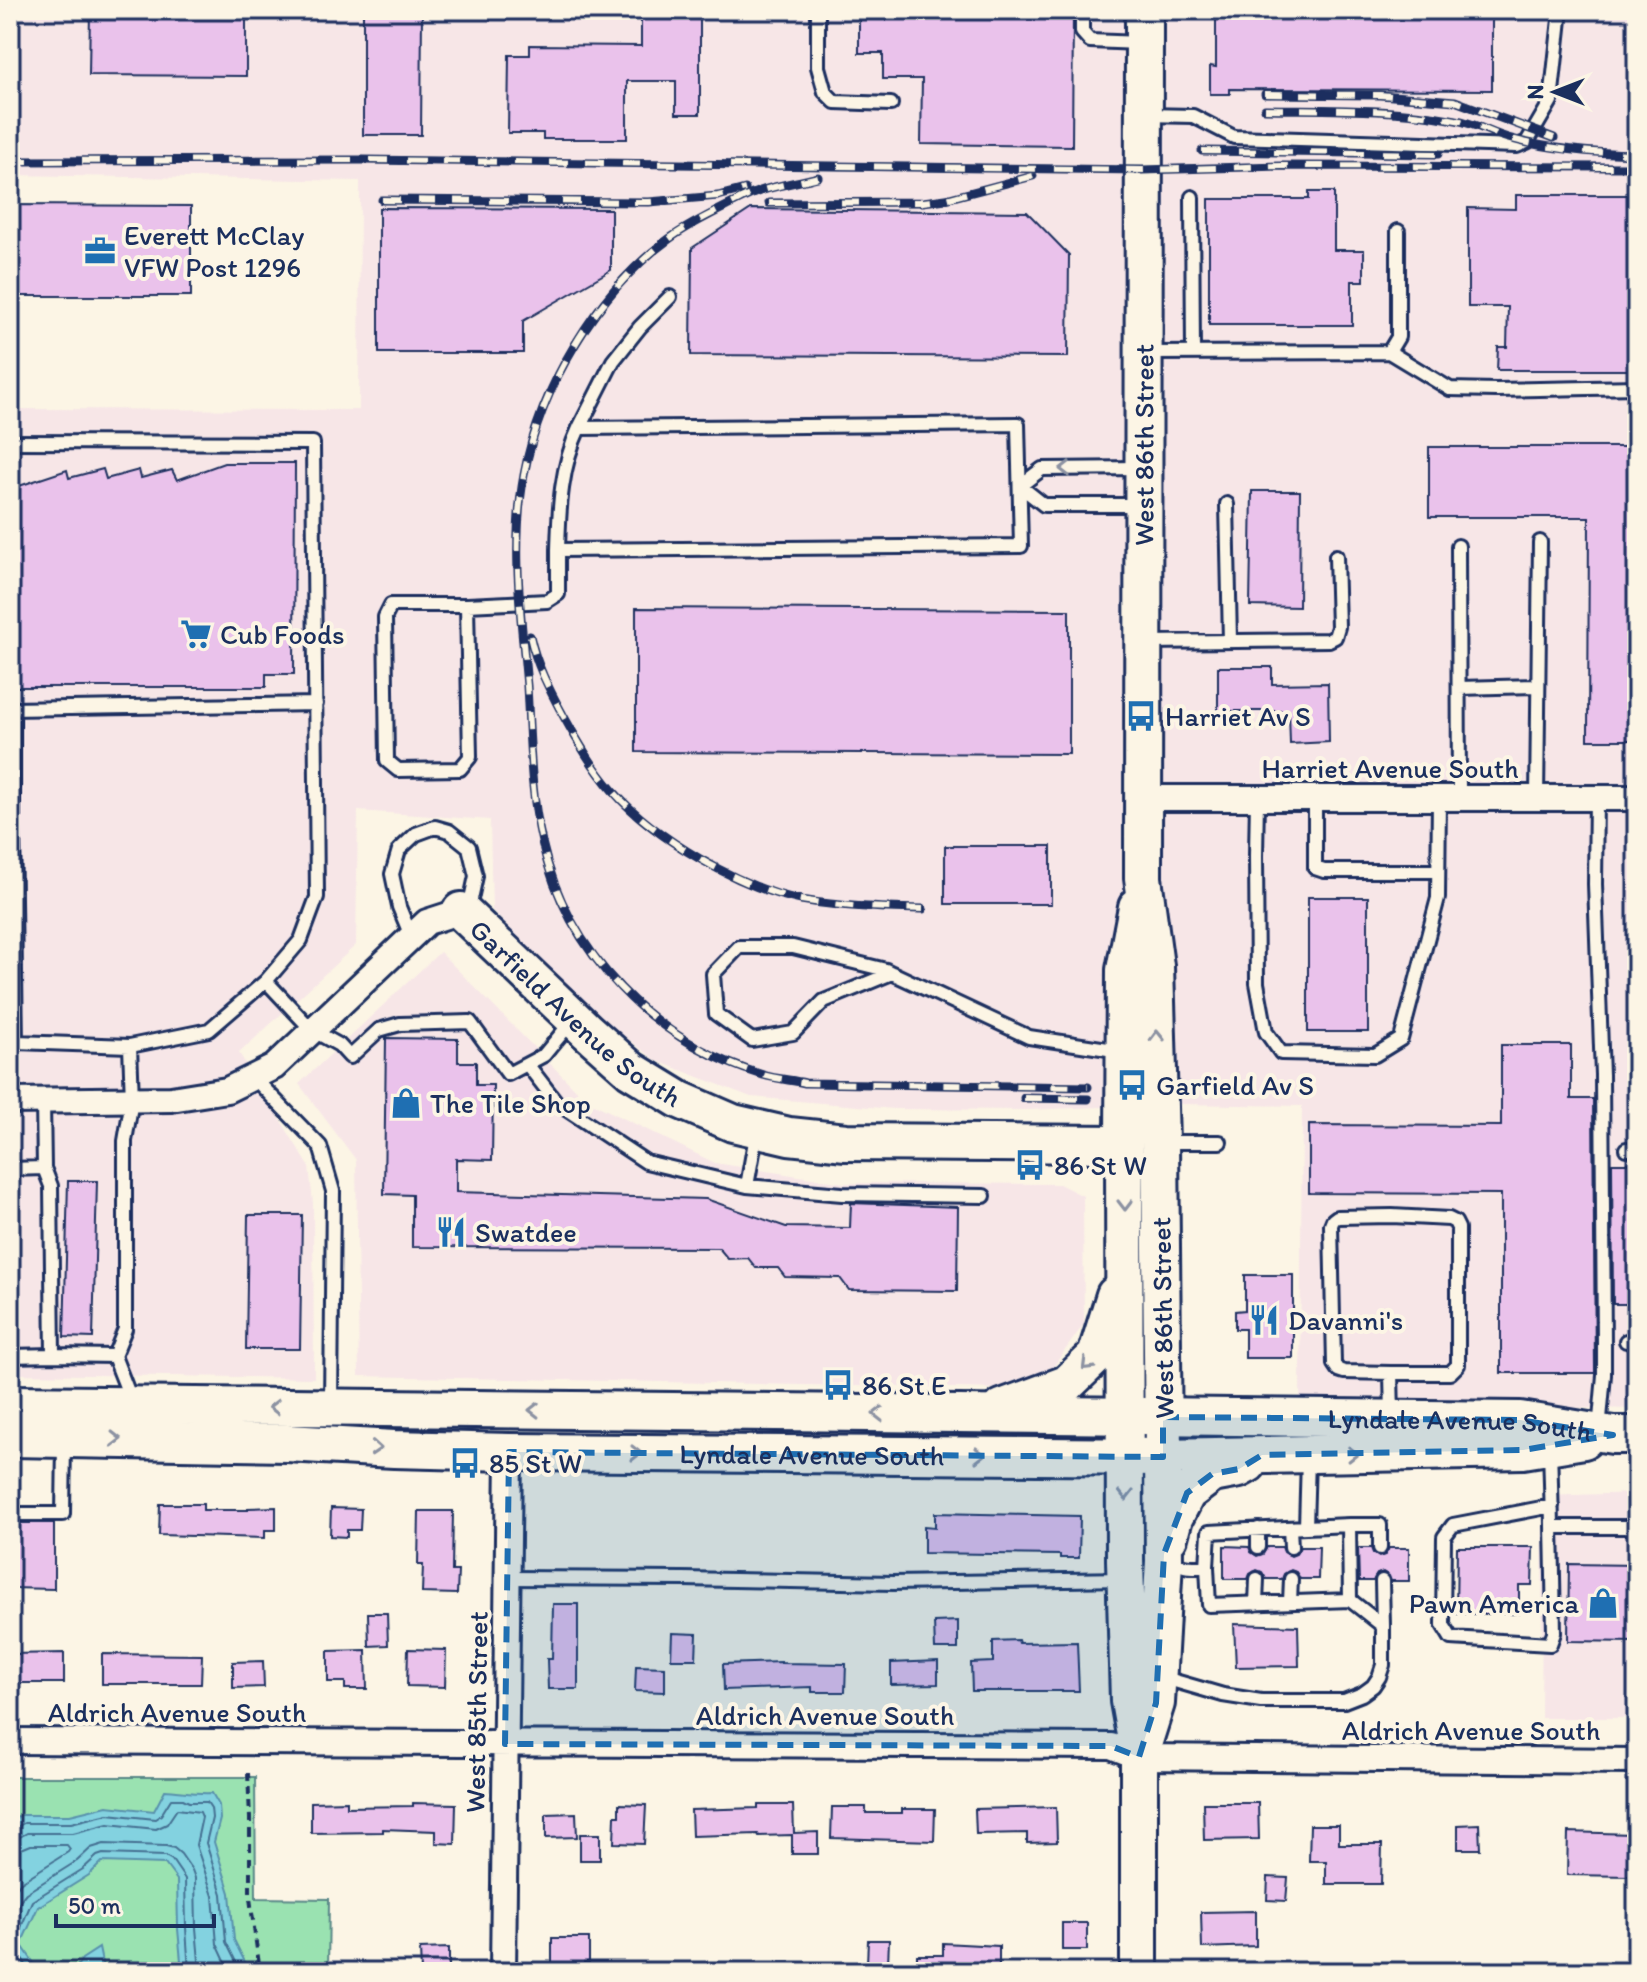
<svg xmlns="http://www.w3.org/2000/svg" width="1647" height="1982" font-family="Itim,sans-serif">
  <rect width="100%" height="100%" fill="#fcf5e5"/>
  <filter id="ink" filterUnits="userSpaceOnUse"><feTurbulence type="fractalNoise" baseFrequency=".0125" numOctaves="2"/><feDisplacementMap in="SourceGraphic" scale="16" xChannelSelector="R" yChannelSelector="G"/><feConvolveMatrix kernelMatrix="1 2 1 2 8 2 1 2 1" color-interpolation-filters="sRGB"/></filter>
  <g filter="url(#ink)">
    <path fill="#f7e6e7" d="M10,10h1627v1399l-337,-6 2,-297 -123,-2 -153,6 -132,-1 -143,-12 -94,-36 -70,-53 -95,-98 -2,-90 -132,-9 -2,134 -117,108 70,113 4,37 1,175 -304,-4v-965l349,1 1,-229 -350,-6z
      M440,952l146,148 129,63 129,20 215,1 24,12 1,128 -34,47 -47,18 -644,-13 -3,-216 -57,-76z
      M1637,1493v225h-96l2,-222z"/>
    <path fill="#9ae2b1" stroke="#5a8888" stroke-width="2" d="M10,1777h245l1,121 73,1 -1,73h-318z"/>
    <path fill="#83d2e0" stroke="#5991ac" stroke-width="2" d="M165,1790c17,1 30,4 47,3l7,12 1,14 -6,23 16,51 4,47 16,32h-68l-4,-43 -1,-49 -12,-16 -63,-2 -13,13 -51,32 -17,37 19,28h-30v-150l11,-7h49l37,-9 47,5z
      M99,1948l5,24h-31l9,-13z"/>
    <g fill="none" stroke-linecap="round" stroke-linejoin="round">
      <path stroke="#457092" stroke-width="2" d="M10,1828h5l9,-5h47l37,-9 47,5 6,-4 10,-16h12l6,3h18l4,6 1,10 -6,25 16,51 4,48 15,30
        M10,1838h8l9,-5h46l35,-9 48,5 11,-5 10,-15 23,3 2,5 -6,28 17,51 4,48 13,28
        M10,1850h9l12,-5h36l3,4 -2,3 -47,30 -11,13
        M10,1925l11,-26 5,-6 51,-32 14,-13 13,-4 62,2 8,2 7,6 11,16 3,8 1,50 4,44
        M30,1972l-16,-28 18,-43 51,-32 14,-13 6,-2 62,2 7,4 13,19 1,49 3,44"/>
    </g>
    <path fill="#eac2eb" stroke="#1b2f5e" stroke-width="2" d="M90,10h156v66l-157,-1z
      M363,10h59l-1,125h-58z
      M641,10h34v5h25v99h-24v-33h-49v58h-84v-6h-35l1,-78h21v-10l111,1z
      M859,10h214l-1,136 -151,-2 1,-65h-39v-26h-24z
      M1216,10h276v80l-262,-1v5h-20v-28l6,1z
      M1309,192h25v58h30v31h-12v44h-143v-126h100z
      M1516,195h121v175h-140l1,-23h9l1,-40h-40v-99l48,1z
      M10,205l181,1v90h-181z
      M379,208l232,1v61l-88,51v32h-144z
      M751,209l276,3 42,43 -1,102 -377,-2 1,-107z
      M1429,447h208v293h-49l1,-223h-160z
      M224,463h71l-1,211h-28v13h-256v-198l57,-19 2,8 34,-9 3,10 33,-9 2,8 31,-8 5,10z
      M1252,491h48l-1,116 -49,-1z
      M636,608l433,2v144l-433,-2z
      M1218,667h54v17l56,-1 1,59 -39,2 -1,-33h-71z
      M945,846h106v58h-106z
      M1308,897h60v135h-60z
      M386,1038l72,1v23h18v23h17l-1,75 -36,-1v33l250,7 80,28 64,1 1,-25 107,4 -1,84 -108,-1 -9,-12 -55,-1 -7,-9h-22l-8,-10 -20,1 -9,-11 -307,-1v-52l-28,-1z
      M1501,1045h70v54h22l2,274h-94v-179l-192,-1v-68l192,1z
      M1612,1163h25v141h-24z
      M68,1181h29l-4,157 -29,-1z
      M248,1215h54l-2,134h-54z
      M1245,1275h48v83h-48v-29h-10v-18l10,-1z
      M160,1504h43v6h45v-2l28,-1v23h-11v8l-106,-3z
      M331,1508l30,1 -1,21h-13v7l-17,-1z
      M419,1511h34l-1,60h6l-1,23 -35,-1 1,-28h-5z
      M935,1513l145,3 -1,42h-19v-3l-136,-2v-27l11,1z
      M10,1523h44v66l-44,-1z
      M1224,1546l25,1 2,5 6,4 6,-2 4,-7h15l2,5 7,4 5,-2 4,-7h19l-1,32h-18l-4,-7 -5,-2 -7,4 -2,5h-16l-4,-7 -5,-2 -7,4 -2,5h-24z
      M1457,1547h76l-1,38h-13v29h-63z
      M1358,1548h13l2,5 6,4 6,-2 4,-7h20v33h-18l-2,-5 -6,-4 -6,2 -4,7h-14z
      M1569,1564l68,1v77l-69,-1z
      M553,1604h25v85h-30l-1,-30h5z
      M368,1613h19l1,32 -19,1z
      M958,1621v28h-23l-1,-27z
      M1234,1624l64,2 1,40 -63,1z
      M672,1633l25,1 -1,25h-25z
      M1018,1640l1,3 58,-1 2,49h-107l-1,-28 22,-1v-21z
      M408,1649l38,1 -1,37 -38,-1z
      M366,1650l1,39h-22v-7h-17v-31z
      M64,1653v30h-54v-29z
      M102,1654l100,1 -1,29h-99z
      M263,1661l1,26 -31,1v-26z
      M938,1661v23l-47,1v-22z
      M781,1662v1l65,1 -1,28h-33v-5l-88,3 -1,-26z
      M636,1666l29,1v25l-30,-1z
      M347,1801v6l66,-1v-3l43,1 -1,40 -19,-1v-12l-53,-2v3l-72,1v-31z
      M1203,1803h55l1,36 -55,1z
      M619,1804l27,1 -2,39 -30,-1 1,-27h4z
      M758,1805h35l1,28 24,-1v22h-26v-19l-33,1 -1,-2 -66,2 -1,-26 67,-2z
      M832,1807h34v6h36v-4h33l-1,32 -103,-3z
      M1056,1807l1,35 -30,1v-10l-51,1 -1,-25z
      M576,1813l1,24 -31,1v-24z
      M1479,1824l1,25h-22v-24z
      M1310,1825h29v19h43l-1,40h-55v-23h-17z
      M1568,1832l64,2 -1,42 -64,-1z
      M580,1834h20v26h-20z
      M1268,1877l20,1 -2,23 -19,-1z
      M1256,1911v35l-54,2 -1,-36z
      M1062,1923h25v27h-25z
      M552,1938h37v24h-5v10h-32z
      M868,1940h21l-1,24h-21z
      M943,1943l56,3v26h-82v-17h26z
      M449,1948v24h-28l-1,-23z"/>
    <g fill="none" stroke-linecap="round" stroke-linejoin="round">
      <defs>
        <path id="lane" d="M818,10v57l7,25 10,10 56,2
          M1082,10v22l8,9 50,2
          M1146,115l47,1 41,21 283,9 10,-4 24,-41 10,-91
          M1192,197l1,156
          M1389,352l61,37 46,1 141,-3
          M1146,353l243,-1 9,-15v-106
          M1018,424l3,122 -463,4c1,-42 3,-84 21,-122z
          M579,428l34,-67 27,-34 30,-30
          M10,442l303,1 4,454 -16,43 -35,41
          M1140,468l-98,1 -22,17 24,19h98
          M1227,504l3,137
          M1458,546l1,252
          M467,605l3,152 -10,12 -62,1 -11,-9 -2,-144 6,-12h76l80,-4 11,-7v-44
          M1147,642l182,-2 6,-3 3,-10 -2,-71
          M1459,688l79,-2
          M10,709l306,-5
          M13,709v119
          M1257,798l-1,58 1,127 9,49 15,21 94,2 26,-16 37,-141 1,-100
          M1315,798v70l9,3h114
          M1537,798l3,-256
          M1596,798l-1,86 7,191 2,270v30l-5,55
          M10,828h3l3,214 114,4
          M411,936l-12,-29 -7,-33 7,-24 17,-16 19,-7 14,4 20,16 7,29 -8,37
          M892,973l-68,28 -31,32 -41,7 -36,-26 -3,-40 26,-27h54l93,23 6,3 137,64 92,14
          M527,1064l30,39 89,59 101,24 10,-56
          M253,1077l67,69 13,45 -2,214
          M43,1101l1,67 7,18 2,169 61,1 11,-27v-188l7,-41 -2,-54 79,-16 57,-49 46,49 27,15 11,12 29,-27 21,-6 70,-2 38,52 36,-19 28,-34
          M1163,1142h57
          M1626,1149h11
          M10,1169l34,-1
          M747,1186l95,8 142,2
          M1626,1341h11
          M10,1356l43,-1
          M114,1356l18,46
          M1391,1373h59l8,-8v-137l-3,-6 -6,-3 -57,-3 -55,1 -4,3 -2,5 3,139 4,6 6,2 47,1 1,43
          M1550,1449c2,61 3,123 4,184l-4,11 -99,-6 -8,-13 1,-88 9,-12 99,-19
          M10,1514h53l1,-72
          M1349,1525h31v23
          M1552,1527h85
          M1290,1528l1,19
          M1258,1529v18
          M1170,1558c13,11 21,9 37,9l2,-35 97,-5
          M1207,1567l2,38 141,-5
          M507,1578l176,1 210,4 231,-4
          M1382,1581l1,45
          M1290,1602l1,-23
          M1256,1604l1,-25
          M1161,1677l62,18 38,6h83l18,-7 11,-8 6,-9 4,-12v-39l-33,-26 -1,-75 -43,2 2,-69"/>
        <path id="street" d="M1144,798h493
          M10,1101l161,-2 56,-9 47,-23 153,-145 34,-11
          M10,1741l1101,5 28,11 498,4
          M503,1972l6,-520"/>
        <g id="secondary">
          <path d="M1137,907l-12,63 -1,174 1,416 4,141 10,56v215"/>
          <path id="s1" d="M461,911l126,120 44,39 49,30 53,23 56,13 57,6 278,2"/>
          <path id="s2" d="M10,1404l1510,16 93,15h24"/>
          <path d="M1002,1408l65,-24 29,-28 19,-61"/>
          <path id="s3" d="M10,1438l277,5 107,6 115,3 654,5 360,-7 61,-10"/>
          <path d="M1169,1537l5,-19 13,-25 25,-19 27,-5 9,-5"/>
          <path id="s4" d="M1139,1757l17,-54 8,-142 -4,-419 -5,-176 -12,-88 1,-868"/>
        </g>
      </defs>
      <use href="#lane" stroke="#1b2f5e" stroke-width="18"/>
      <use href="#street" stroke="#1b2f5e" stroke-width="30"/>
      <use href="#secondary" stroke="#1b2f5e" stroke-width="42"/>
      <path stroke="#1b2f5e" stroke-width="4" stroke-dasharray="8 6" stroke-linecap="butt" d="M248,1773l2,45v80l10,74"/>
      <use href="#lane" stroke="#fcf5e5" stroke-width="12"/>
      <use href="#street" stroke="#fcf5e5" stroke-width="24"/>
      <use href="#secondary" stroke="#fcf5e5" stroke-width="36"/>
      <defs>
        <path id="rail" d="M1265,94l115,1 75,6 99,37
          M1265,109c64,1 128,-1 191,11 18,3 35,13 52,18 42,12 86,15 129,16
          M1202,151l236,3
          M10,161l353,-1 779,10 140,-4 355,1
          M818,177c-19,5 -39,8 -58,14 -12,4 -22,10 -33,15 -20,10 -40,20 -58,33 -72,52 -129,149 -145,236 -13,70 -3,141 3,211 3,51 3,105 15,156 25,112 112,200 221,233 14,4 28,5 42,8l283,4
          M382,200l267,2 69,-6 27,-7
          M769,203l154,-1 23,-3 87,-23
          M530,636c6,28 19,53 33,79 15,27 30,53 50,76 41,47 127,97 188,109 41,7 82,8 122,9
          M1024,1098l64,1"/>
      </defs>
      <use href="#rail" stroke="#1b2f5e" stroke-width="9"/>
      <use href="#rail" stroke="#fcf5e5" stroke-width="6" stroke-dasharray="18" stroke-linecap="butt"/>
    </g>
    <defs><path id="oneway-chevron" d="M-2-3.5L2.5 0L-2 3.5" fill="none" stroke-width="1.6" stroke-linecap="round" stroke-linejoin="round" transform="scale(2)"/></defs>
    <g stroke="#8c92a2">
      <use href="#oneway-chevron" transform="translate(1065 469) rotate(180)"/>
      <use href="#oneway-chevron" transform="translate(1157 1036) rotate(-91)"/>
      <use href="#oneway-chevron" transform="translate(1125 1205) rotate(90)"/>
      <use href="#oneway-chevron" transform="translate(1087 1365) rotate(135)"/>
      <use href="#oneway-chevron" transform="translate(274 1407) rotate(-179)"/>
      <use href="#oneway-chevron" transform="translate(534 1410) rotate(-179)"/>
      <use href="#oneway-chevron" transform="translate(878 1414) rotate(-179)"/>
      <use href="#oneway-chevron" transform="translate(116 1439) rotate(1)"/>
      <use href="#oneway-chevron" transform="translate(376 1448) rotate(4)"/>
      <use href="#oneway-chevron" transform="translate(636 1453)"/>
      <use href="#oneway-chevron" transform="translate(1353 1454) rotate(-1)"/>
      <use href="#oneway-chevron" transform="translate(980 1455)"/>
      <use href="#oneway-chevron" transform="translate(1126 1495) rotate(90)"/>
    </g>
  </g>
  <path fill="#1f6fb2" fill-opacity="0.2" stroke="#1f6fb2" stroke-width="6" stroke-dasharray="16 10" stroke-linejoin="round" d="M1163,1417l357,3 93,15 -90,15 -261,5 -23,14 -27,5 -25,19 -23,61 -8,149 -17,54 -28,-11 -606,-2 4,-292 654,5z"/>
  <defs>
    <symbol id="office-bare" viewBox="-9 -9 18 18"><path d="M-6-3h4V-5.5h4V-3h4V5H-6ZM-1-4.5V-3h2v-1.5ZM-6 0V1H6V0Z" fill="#1f6fb2" stroke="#fcf5e5" stroke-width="2.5" paint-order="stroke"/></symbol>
    <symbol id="supermarket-bare" viewBox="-9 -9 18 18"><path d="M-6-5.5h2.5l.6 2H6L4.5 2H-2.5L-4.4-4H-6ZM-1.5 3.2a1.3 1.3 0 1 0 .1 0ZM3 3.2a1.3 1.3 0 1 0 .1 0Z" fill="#1f6fb2" stroke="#fcf5e5" stroke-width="2.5" paint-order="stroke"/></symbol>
    <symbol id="bus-bare" viewBox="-9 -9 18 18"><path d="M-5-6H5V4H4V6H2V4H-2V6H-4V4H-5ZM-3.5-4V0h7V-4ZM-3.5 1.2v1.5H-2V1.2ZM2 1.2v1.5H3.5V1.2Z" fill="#1f6fb2" stroke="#fcf5e5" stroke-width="2.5" paint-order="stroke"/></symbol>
    <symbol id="shop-bare" viewBox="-9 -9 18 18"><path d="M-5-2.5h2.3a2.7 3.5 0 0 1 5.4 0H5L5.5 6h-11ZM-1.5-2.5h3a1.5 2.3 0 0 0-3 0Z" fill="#1f6fb2" stroke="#fcf5e5" stroke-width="2.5" paint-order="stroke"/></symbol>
    <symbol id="restaurant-bare" viewBox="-9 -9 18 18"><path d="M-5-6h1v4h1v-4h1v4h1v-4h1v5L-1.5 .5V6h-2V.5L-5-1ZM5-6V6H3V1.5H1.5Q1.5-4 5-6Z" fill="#1f6fb2" stroke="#fcf5e5" stroke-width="2.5" paint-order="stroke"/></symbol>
  </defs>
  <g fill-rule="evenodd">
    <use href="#office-bare" x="78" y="229" width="44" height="44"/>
    <use href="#supermarket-bare" x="174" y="612" width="44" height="44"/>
    <use href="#bus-bare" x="1119" y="694" width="44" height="44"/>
    <use href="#bus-bare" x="1110" y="1063" width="44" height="44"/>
    <use href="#shop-bare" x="384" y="1081" width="44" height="44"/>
    <use href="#bus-bare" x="1008" y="1143" width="44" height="44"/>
    <use href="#restaurant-bare" x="429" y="1210" width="44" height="44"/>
    <use href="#restaurant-bare" x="1242" y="1298" width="44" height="44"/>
    <use href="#bus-bare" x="816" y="1363" width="44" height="44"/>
    <use href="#bus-bare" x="443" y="1441" width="44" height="44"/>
    <use href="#shop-bare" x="1581" y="1581" width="44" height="44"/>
  </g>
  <g text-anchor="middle" stroke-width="8" stroke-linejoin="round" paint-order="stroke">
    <g font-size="28" fill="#1b2f5e" stroke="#fcf5e5" text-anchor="start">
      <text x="124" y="245">Everett McClay<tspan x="124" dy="32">VFW Post 1296</tspan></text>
      <text x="220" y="644">Cub Foods</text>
      <text x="1165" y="726">Harriet Av S</text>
      <text x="1156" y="1095">Garfield Av S</text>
      <text x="430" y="1113">The Tile Shop</text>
      <text x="1054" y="1175">86 St W</text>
      <text x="475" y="1242">Swatdee</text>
      <text x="1288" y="1330">Davanni's</text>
      <text x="862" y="1395">86 St E</text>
      <text x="489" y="1473">85 St W</text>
      <text x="1579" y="1613" text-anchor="end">Pawn America</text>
    </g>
    <g font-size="28" fill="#1b2f5e" stroke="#fcf5e5">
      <text dy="10" stroke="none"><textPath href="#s4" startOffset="1316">West 86th Street</textPath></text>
      <text x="1390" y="778">Harriet Avenue South</text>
      <text dy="10" stroke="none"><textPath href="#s1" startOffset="154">Garfield Avenue South</textPath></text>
      <text transform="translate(1162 1318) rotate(-91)" y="10">West 86th Street</text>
      <text dy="10" stroke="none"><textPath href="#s2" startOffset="1450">Lyndale Avenue South</textPath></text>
      <text dy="10" stroke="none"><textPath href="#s3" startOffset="802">Lyndale Avenue South</textPath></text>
      <text x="177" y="1722">Aldrich Avenue South</text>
      <text transform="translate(476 1712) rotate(-89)" y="10">West 85th Street</text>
      <text x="825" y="1725">Aldrich Avenue South</text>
      <text x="1471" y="1740">Aldrich Avenue South</text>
    </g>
  </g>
  <rect width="1647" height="1982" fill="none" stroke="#fcf5e5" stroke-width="40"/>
  <rect x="20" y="20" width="1607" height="1942" fill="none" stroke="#1b2f5e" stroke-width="3" filter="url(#ink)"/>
  <g transform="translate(1555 92) rotate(270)" stroke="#fcf5e5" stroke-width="6" paint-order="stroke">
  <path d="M0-6L14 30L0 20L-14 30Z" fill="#1b2f5e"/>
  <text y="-12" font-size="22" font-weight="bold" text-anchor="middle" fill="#1b2f5e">N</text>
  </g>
  <path d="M56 1914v12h158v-12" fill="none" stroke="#1b2f5e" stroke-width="4"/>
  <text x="68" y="1914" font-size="24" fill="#1b2f5e" stroke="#fcf5e5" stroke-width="6" paint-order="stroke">50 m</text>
</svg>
